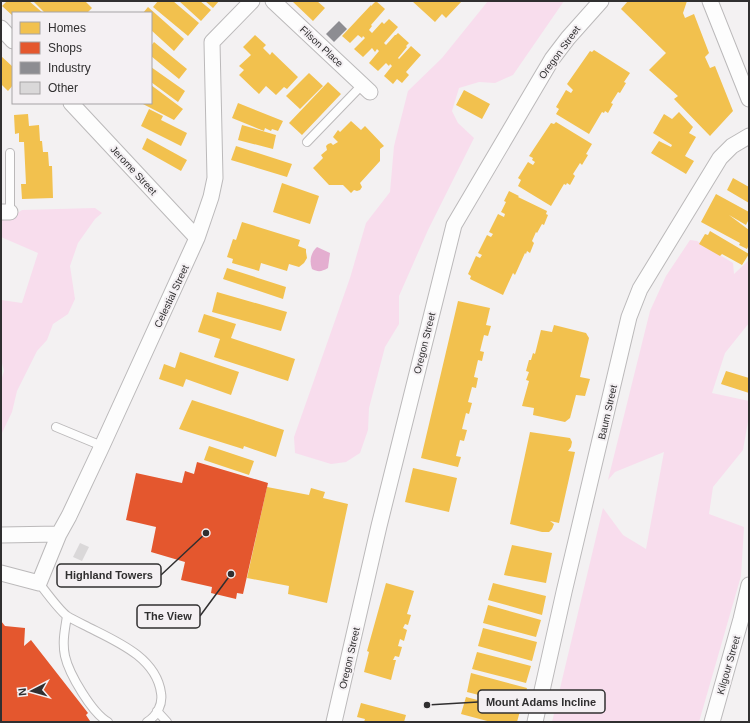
<svg xmlns="http://www.w3.org/2000/svg" width="750" height="723" font-family="Helvetica,sans-serif">
  <rect width="100%" height="100%" fill="#f3f1f2"/>
  <path fill="#f8dded" d="M488,1h76l-51,74 -18,8 -16,-1 -20,6 -7,23 6,12 16,15 -46,92 -29,66v28l-14,23 -16,61 -1,22 -8,23 -14,9 -15,2 -36,-11 -1,-16 56,-159 16,-55 24,-31 4,-46 14,-55 34,-33z
    M95,208l7,5 -7,6 -17,24 -8,23 5,33 -7,15 -15,10 -6,16 -10,11 -20,40 -5,21 -11,23v-54l3,-10 -3,-12v-59l21,3 16,-50 -37,-16v-21l15,-2 6,-4z
    M690,240l7,1 36,22 1,11 15,-14v63l-24,30 -13,40 37,8v15l-6,34 -30,37 -4,27 35,13 -3,49 -42,146h-147l51,-214 20,27 23,14 18,-97 -49,20 -7,8 42,-169 16,-35z"/>
  <path fill="#e4aed0" d="M317,247l13,6 -2,15c-7,4 -10,4 -16,1 -3,-8 -1,-17 5,-22z"/>
  <path fill="#f2c14e" d="M7,1h22l14,12h-30v3l-11,-10z
    M33,1h52l7,7 -5,5h-42z
    M158,1h15l26,22 -11,13 -35,-29z
    M179,1h21l11,9 -10,11z
    M205,1h14l-6,7z
    M292,1h25l8,7 -12,13z
    M376,1l9,8 -14,16 1,1 -3,4 3,3 10,-11 2,2 5,-5 9,8 -14,16 2,2 9,-10h1l2,-2 11,10 -3,3 1,1 -9,11 1,1 12,-13 10,9 -15,17 3,3 -7,8 -5,-4 -4,5 -9,-8 8,-10 -2,-2 -1,2 -3,-3 -8,8 -9,-8 10,-12 -2,-2 -2,3 -3,-4 -9,9 -9,-8 11,-11 -2,-2 -1,2 -4,-3 -8,8 -8,-7 29,-31v1z
    M412,1h50l-16,17 -4,-4 -7,8z
    M628,1h59l-4,12 2,5 9,-4 15,39 -4,4 5,11 5,-2 18,45 -23,25 -36,-37 4,-3 -29,-26 17,-17 -45,-44z
    M148,7l36,32 -10,12 -23,-21v-17h-8z
    M255,35l11,10 -3,3 7,7 2,-3 26,25 -11,12 -3,-2 -8,8 -10,-9 -7,8 -20,-19 5,-5 -5,-4 12,-11 -8,-8z
    M154,42l33,27 -8,10 -28,-23v-10z
    M594,50l36,23 -6,9 2,1 -6,10 -2,-1 -7,11 2,1 -5,9 -3,-2 -1,2 -2,-1 -13,22 -33,-20 3,-5 -3,-2 10,-17 5,3 2,-3 -6,-6 23,-33 2,1z
    M1,56l12,11v18l-5,6 -7,-7z
    M151,67l34,24 -7,11 -27,-20z
    M309,73l14,13 -23,23 -14,-13z
    M328,82l13,12 -39,41 -13,-12z
    M151,85l32,24 -9,11 -33,-17h10z
    M464,90l26,14 -8,15 -26,-14z
    M238,103l45,18 -5,10 -6,-2 -1,2 -6,-3 -1,3 -32,-13z
    M149,109l14,7 -2,4 26,13 -6,13 -40,-20z
    M679,112l14,15 -4,6 7,4 -11,19 9,5 -8,13 -35,-21 8,-12 12,6 1,-2 -19,-12 11,-19 8,5z
    M28,114l1,12 10,-1 1,16h2l1,11h5l1,14h3l1,32 -31,1 -1,-15h5l-2,-42h-5v-9l-4,1 -1,-19z
    M351,121l10,9 4,-4 19,20 -4,3v12l-20,22 2,4 -2,3 -3,1 -3,-1 -3,3 -8,-8h-14l-16,-17 10,-10 -2,-3 6,-5 -1,-4 2,-2 3,-1 2,2 5,-3 -5,-5 5,-7 2,2z
    M556,122l36,22 -6,10 2,1 -6,10 -2,-2 -7,11 2,2 -5,9 -3,-2 -1,2 -2,-1 -13,22 -33,-20 3,-6 -3,-2 10,-16 5,3 2,-3 -3,-2 1,-2 -4,-2 22,-33 3,1z
    M242,125l34,10 -3,14 -35,-9z
    M147,138l40,22 -6,11 -39,-22z
    M236,146l56,18 -5,13 -56,-17z
    M733,178l16,9v16l-22,-13z
    M282,183l37,13 -9,28 -37,-12z
    M509,191l10,5 -1,1 29,14 -1,3 2,1 -4,10 -2,-1 -5,9 -1,-1 -4,9 2,2 -4,10 -3,-2 -1,3 -1,-1 -10,22 -2,-2 -10,22 -33,-16 1,-3 -3,-2 8,-18 4,2 2,-3 -4,-2 9,-18 4,2 2,-3 -4,-2 9,-18 6,3 1,-3 -4,-2 5,-10 -2,-1z
    M716,194l33,18v7l-3,6 -17,-10 20,15v15l-2,4 -8,-4 1,-2 -39,-21z
    M242,222l58,18 -2,6 8,3v3l1,6 -3,5 -5,4 -10,-3 -2,7 -26,-8 -2,8 -27,-8 1,-4 -6,-2 6,-18 3,1z
    M710,231l39,23 -7,11 -20,-11 -2,2 -21,-12 6,-10 3,1z
    M227,268l59,19 -3,12 -60,-20z
    M217,292l70,20 -6,19 -69,-19z
    M458,301l32,7 -4,17 5,1 -3,10 -4,-1 -4,16 4,1 -2,9 -4,-1 -4,17 4,1 -2,10 -4,-1 -4,15 4,1 -3,11 -3,-1 -4,16 5,1 -3,11 -4,-1 -4,16 5,1 -3,10 -37,-9z
    M204,314l32,10 -5,14 64,21 -7,22 -74,-24 6,-18 -22,-7z
    M554,325l32,8 3,5 -9,39 10,2 -5,17 -9,-1 -6,23 -5,4 -32,-7 1,-7 -12,-2 7,-25 -3,-1 3,-8 -3,-1 3,-11h2l2,-7 2,1 6,-24 11,2z
    M180,352l59,20 -8,23 -45,-16 -3,8 -24,-8 5,-15 11,4z
    M726,371l23,7v15l-28,-9z
    M192,400l92,30 -8,27 -32,-11 -1,3 -64,-20z
    M530,432l40,6 2,4 -1,5 -3,4 7,1 -16,71 -9,-2 4,3 -2,5 -3,3h-7l-32,-8z
    M209,446l45,15 -5,14 -45,-15z
    M413,468l44,10 -8,34 -44,-10z
    M267,487l42,8 2,-7 14,4 -2,6 25,6 -21,99 -39,-9 1,-8 -42,-8z
    M512,545l40,8 -6,30 -42,-8z
    M386,583l28,8 -7,23 4,1 -3,10 -3,-1 -2,4 4,2 -3,11 -4,-2 -2,7 4,1 -3,10 -4,-1 -2,4h3l-5,20 -27,-8 5,-20 -2,-1z
    M493,583l53,13 -4,19 -54,-15z
    M488,605l53,15 -5,17 -53,-14z
    M483,628l54,14 -5,19 -54,-15z
    M477,652l54,14 -5,17 -54,-14z
    M471,673l56,15 -5,18 -55,-14z
    M466,697l54,14 -3,11h-26l-30,-8z
    M361,703l45,12 -2,7h-40l1,-3 -8,-2z"/>
  <path fill="#e4572e" d="M197,462l71,21 -25,111 -6,-1 -1,6 -25,-6 1,-6 -31,-7 4,-18 -34,-10 5,-25 -30,-7 10,-47 46,10 3,-12 9,3z
    M1,621l4,5 20,2 -1,18 7,-6 57,73 -2,2 4,6 -1,1h-88z"/>
  <path fill="#8d8d92" d="M339,21l8,8 -13,13 -8,-8z"/>
  <path fill="#dad8d9" d="M80,543l9,4 -7,14 -9,-4z"/>
  <g fill="none" stroke-linecap="round" stroke-linejoin="round">
    <defs>
      <path id="service" d="M307,142l55,-57
        M10,153v59
        M56,427l46,19
        M39,583c7,9 20,27 28,33 5,3 11,6 17,9 29,15 72,31 77,68 2,11 -4,23 -14,29
        M67,616c-2,13 -5,26 -2,40 4,18 27,57 43,66
        M157,711l10,11"/>
      <path id="minor" d="M273,1l97,91
        M710,1l39,98
        M1,28l12,13
        M71,103l126,135
        M1,212h9
        M1,535l58,-1
        M1,573l38,10 20,-49 10,-18 33,-70 95,-208 14,-41 4,-19 -3,-136 40,-41
        M334,722l45,-196 75,-301 98,-166 16,-21 33,-37
        M535,722l29,-130 65,-275 11,-28 80,-131 12,-12 17,-10
        M712,722l29,-103 8,-34"/>
    </defs>
    <use href="#service" stroke="#bbb9ba" stroke-width="10"/>
    <use href="#minor" stroke="#bbb9ba" stroke-width="17"/>
    <use href="#service" stroke="#fdfdfd" stroke-width="8"/>
    <use href="#minor" stroke="#fdfdfd" stroke-width="15"/>
  </g>
  <g text-anchor="middle" stroke-width="4" stroke-linejoin="round" paint-order="stroke">
    <g font-size="10" fill="#302f30" stroke="#f4f0f3">
      <text transform="translate(322 46) rotate(43)" y="4">Filson Place</text>
      <text transform="translate(559 52) rotate(-54)" y="4">Oregon Street</text>
      <text transform="translate(134 170) rotate(47)" y="4">Jerome Street</text>
      <text transform="translate(171 296) rotate(-65)" y="4">Celestial Street</text>
      <text transform="translate(424 343) rotate(-76)" y="4">Oregon Street</text>
      <text transform="translate(607 412) rotate(-77)" y="4">Baum Street</text>
      <text transform="translate(349 658) rotate(-77)" y="4">Oregon Street</text>
      <text transform="translate(728 665) rotate(-74)" y="4">Kilgour Street</text>
    </g>
  </g>
  <path fill="none" stroke="#302f30" stroke-width="1.5" d="M206 533L161 575M231 574L200 616M427 705L478 702"/>
  <g fill="#302f30" stroke="#f4f0f3" stroke-width="1.5">
    <circle cx="206" cy="533" r="4"/>
    <circle cx="231" cy="574" r="4"/>
    <circle cx="427" cy="705" r="4"/>
  </g>
  <g fill="#f4f0f3" stroke="#302f30" stroke-width="1.5">
    <rect x="57" y="564" width="104" height="23" rx="4"/>
    <rect x="137" y="605" width="63" height="23" rx="4"/>
    <rect x="478" y="690" width="127" height="23" rx="4"/>
  </g>
  <g font-size="11" text-anchor="middle" font-weight="bold" fill="#302f30">
    <text x="109" y="579">Highland Towers</text>
    <text x="168" y="620">The View</text>
    <text x="541" y="706">Mount Adams Incline</text>
  </g>
  <rect width="750" height="723" fill="none" stroke="#302f30" stroke-width="4"/>
  <rect x="12" y="12" width="140" height="92" fill="#f4f0f3" stroke="#a6a3a5"/>
  <rect x="20" y="22" width="20" height="12" fill="#f2c14e" stroke="#a6a3a5"/>
  <text x="48" y="32" font-size="12" fill="#302f30">Homes</text>
  <rect x="20" y="42" width="20" height="12" fill="#e4572e" stroke="#a6a3a5"/>
  <text x="48" y="52" font-size="12" fill="#302f30">Shops</text>
  <rect x="20" y="62" width="20" height="12" fill="#8d8d92" stroke="#a6a3a5"/>
  <text x="48" y="72" font-size="12" fill="#302f30">Industry</text>
  <rect x="20" y="82" width="20" height="12" fill="#dad8d9" stroke="#a6a3a5"/>
  <text x="48" y="92" font-size="12" fill="#302f30">Other</text>
  <g transform="translate(32 691) rotate(264)" stroke="#f4f0f3" stroke-width="3" paint-order="stroke">
  <path d="M0-3L7 15L0 10L-7 15Z" fill="#302f30"/>
  <text y="-6" font-size="11" font-weight="bold" text-anchor="middle" fill="#302f30">N</text>
  </g>
</svg>
